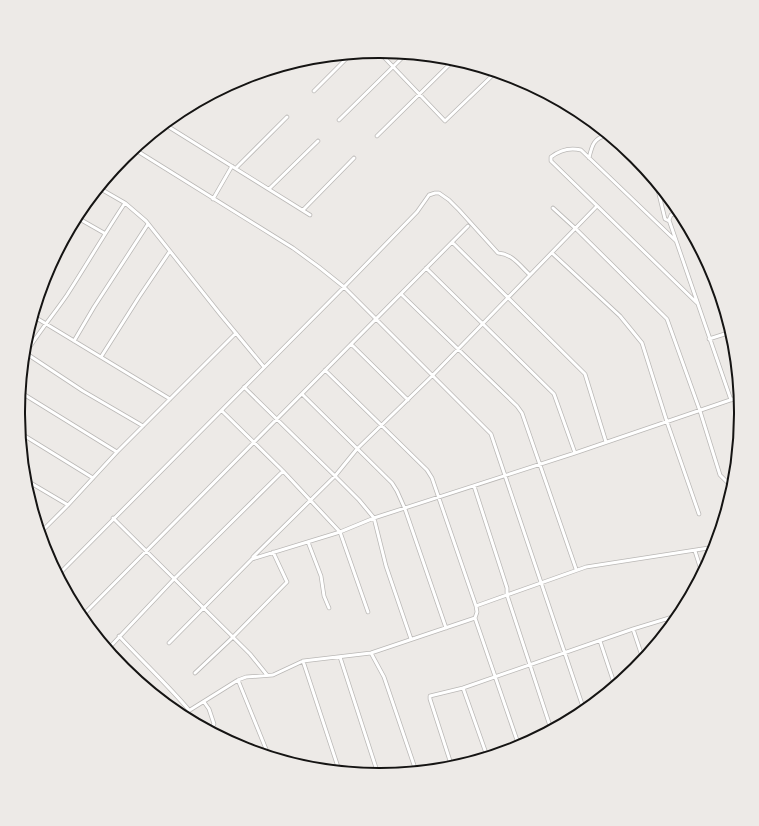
<svg xmlns="http://www.w3.org/2000/svg" width="759" height="826" font-family="Commissioner,sans-serif">
  <rect width="100%" height="100%" fill="#edeae7"/>
  <g fill="none" stroke-linecap="round" stroke-linejoin="round">
    <defs>
      <path id="street" d="M379,52l66,69 51,-49
        M279,71l5,-5
        M314,91l37,-37
        M339,120l67,-66
        M164,124l146,91
        M377,136l77,-76
        M134,149l159,99 26,19 25,20 147,147 93,276
        M589,158c3,-13 5,-20 18,-23
        M236,168l51,-51
        M647,172l1,4 9,10 8,33 4,2
        M99,188l26,15 21,18 74,93 44,53
        M269,189l49,-48
        M213,199l19,-33
        M553,208l23,21 91,90 33,92 20,64 13,13
        M303,210l51,-52
        M680,212l-9,3 -2,5 62,180
        M76,217l28,16
        M73,223l4,-6
        M676,241l-95,-91c-12,-3 -21,0 -30,7v4l147,143
        M452,242l133,132 21,68
        M552,253l68,63 22,27 25,79 32,92
        M426,268l128,126 21,59
        M401,294l116,112 5,7 54,156
        M33,316l137,83
        M709,339l22,-7
        M74,341l20,-34 54,-83
        M351,344l57,56
        M24,352l59,39 60,35
        M26,353c12,-20 28,-39 41,-58 20,-31 38,-62 58,-92
        M101,357l38,-60 31,-46
        M325,370l102,100 5,8 44,128
        M244,387l91,89 24,24 15,18 12,48 25,73
        M20,392l97,60
        M302,394l90,89 5,8 8,18 41,119
        M222,411l61,60 57,61 28,80
        M20,433l73,45
        M24,479l44,26
        M474,486l33,102v7l44,134
        M113,518l137,136 17,21
        M40,533l28,-28 49,-53 119,-119
        M308,542l13,34 3,20 5,12
        M695,551l7,22
        M253,557l82,-81 22,-27 75,-73 165,-170
        M58,575l286,-288 73,-75 12,-17 6,-2h4l10,7 10,10 39,43c15,1 22,13 32,22
        M81,617l387,-391
        M475,618l44,128
        M667,619l3,8
        M633,629l10,30
        M119,636c23,25 48,48 70,74
        M600,641l15,45
        M169,643l83,-84 88,-27 34,-14 201,-65 164,-56
        M108,649l66,-70 109,-108
        M371,653l13,24 32,94
        M340,657l38,117
        M303,661l36,109
        M195,673l37,-35 55,-56 -14,-30
        M238,680l30,74
        M463,688l24,68
        M204,702l5,7 5,15 -4,7
        M182,715l56,-35 8,-3 27,-2 30,-14 68,-8 104,-35 2,-6 -1,-6 110,-39 129,-20
        M452,767l-22,-68v-3l33,-8 170,-59 46,-14"/>
    </defs>
    <use href="#street" stroke="#bab8b6" stroke-width="4.5"/>
    <use href="#street" stroke="#fff" stroke-width="3"/>
  </g>
  <path d="M0 0H759V826H0ZM379 58H380A354 354 0 0 1 734 412V414A354 354 0 0 1 380 768H379A354 354 0 0 1 25 414V412A354 354 0 0 1 379 58Z" fill="#edeae7" fill-rule="evenodd"/>
  <path fill="none" stroke="#151413" stroke-width="2" d="M379 58H380A354 354 0 0 1 734 412V414A354 354 0 0 1 380 768H379A354 354 0 0 1 25 414V412A354 354 0 0 1 379 58Z"/>
</svg>
